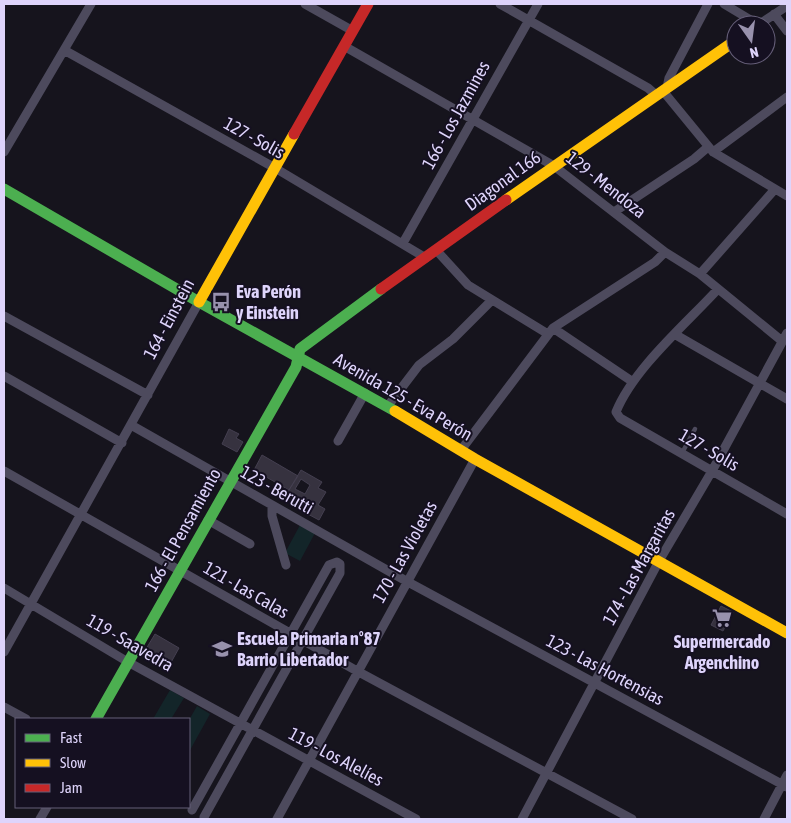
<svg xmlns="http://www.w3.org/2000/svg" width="791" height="823" font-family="'Asap Condensed',sans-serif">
  <rect width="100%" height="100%" fill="#16141d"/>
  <path fill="#132529" d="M300,525l15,8 -15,28 -15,-8z
    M170,690l14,8 -13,21h-18z
    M197,706l13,8 -21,38v-32z"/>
  <path fill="#36323f" stroke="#443f50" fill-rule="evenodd" d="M229,429l10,5 -3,4 7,4 -6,10 -15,-8z
    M262,455l36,21 -9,14 -35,-20z
    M301,470l21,12 -4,6 8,4 -8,13 7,4 -6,11 -15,-8 3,-5 -21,-12zM301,479l9,6 -5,9 -10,-5z
    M721,606l12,6 -10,19 -12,-6z
    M155,634l24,14 -10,18 -21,-12 -2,-5z"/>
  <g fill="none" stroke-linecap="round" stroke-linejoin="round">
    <path stroke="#4d4a5d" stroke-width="4.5" d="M682,453l13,-24"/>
    <path stroke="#4d4a5d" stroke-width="9" d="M305,4l48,27
      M500,4l148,84 8,7
      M724,4l35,21
      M774,14l13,17
      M758,25l29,-19
      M344,46l210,120 111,86 35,22 82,67
      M64,50l211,118 151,90
      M667,88l2,-10 39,-74
      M663,91l50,61 74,44
      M4,152l87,-148
      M713,152l74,-55
      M614,212l80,-53 14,-12
      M403,243l135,-239
      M437,251l31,34 80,49
      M700,274l75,-85
      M718,289c-32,35 -84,79 -102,123l4,6 167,96
      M4,316l144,79
      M553,328l80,54
      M676,335l111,64
      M4,376l118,67
      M387,407l32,-42 34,-26 39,-39
      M131,425l277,157 379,205
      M338,441l27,-48
      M461,450l92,-122 102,-66 10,-10
      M4,471l353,200 275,148
      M272,506v10l14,49
      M208,520l42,24
      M4,588l124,74 288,157
      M4,652l195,-350
      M4,707l22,12
      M192,810l137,-245 8,-3 3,2v9l-136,244
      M40,819l7,-12
      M277,819l198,-360
      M522,819l137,-258 53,-90 75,-138
      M764,819l23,-44"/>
    <path stroke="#4caf50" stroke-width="11" d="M4,189l195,113 196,109
      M96,719l200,-352 4,-18 81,-60"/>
    <path stroke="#ffc107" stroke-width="11" d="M506,200l230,-160
      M199,302l95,-168
      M395,411l80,48 312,174"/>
    <path stroke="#c62828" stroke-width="11" d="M294,134l74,-130
      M381,289l125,-89"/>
  </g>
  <defs>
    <symbol id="bus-bare" viewBox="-9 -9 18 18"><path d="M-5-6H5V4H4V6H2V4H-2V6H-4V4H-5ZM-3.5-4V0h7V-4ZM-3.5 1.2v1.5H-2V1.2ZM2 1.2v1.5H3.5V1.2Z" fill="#9891ad" stroke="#151021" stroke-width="2.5" paint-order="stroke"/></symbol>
    <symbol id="supermarket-bare" viewBox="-9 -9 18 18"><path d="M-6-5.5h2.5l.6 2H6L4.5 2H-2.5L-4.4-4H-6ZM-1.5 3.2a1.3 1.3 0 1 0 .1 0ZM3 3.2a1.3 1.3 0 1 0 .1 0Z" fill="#9891ad" stroke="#151021" stroke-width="2.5" paint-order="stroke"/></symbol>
    <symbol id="school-bare" viewBox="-9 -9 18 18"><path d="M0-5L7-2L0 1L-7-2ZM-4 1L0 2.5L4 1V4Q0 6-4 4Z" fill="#9891ad" stroke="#151021" stroke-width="2.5" paint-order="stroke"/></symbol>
  </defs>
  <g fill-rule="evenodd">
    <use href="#bus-bare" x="207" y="288" width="28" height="28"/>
    <use href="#supermarket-bare" x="708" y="604" width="28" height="28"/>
    <use href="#school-bare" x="208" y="635" width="28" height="28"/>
  </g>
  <g text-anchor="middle" stroke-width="4" stroke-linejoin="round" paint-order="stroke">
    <g font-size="18" fill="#ded4fb" stroke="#151021">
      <text transform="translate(456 115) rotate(-61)" y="6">166 - Los Jazmines</text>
      <text transform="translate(254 138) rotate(29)" y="6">127 - Solis</text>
      <text transform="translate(503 181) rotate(-36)" y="6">Diagonal 166</text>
      <text transform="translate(606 185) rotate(38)" y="6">129 - Mendoza</text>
      <text transform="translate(169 319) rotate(-62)" y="6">164 - Einstein</text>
      <text transform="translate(403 397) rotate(30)" y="6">Avenida 125 - Eva Perón</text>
      <text transform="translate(709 450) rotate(30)" y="6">127 - Solis</text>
      <text transform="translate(277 490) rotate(29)" y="6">123 - Berutti</text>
      <text transform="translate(183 530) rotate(-61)" y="6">166 - El Pensamiento</text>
      <text transform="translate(405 552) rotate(-61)" y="6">170 - Las Violetas</text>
      <text transform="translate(639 567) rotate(-61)" y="6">174 - Las Margaritas</text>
      <text transform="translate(246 590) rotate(30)" y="6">121 - Las Calas</text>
      <text transform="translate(130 643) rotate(30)" y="6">119 - Saavedra</text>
      <text transform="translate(605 670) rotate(28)" y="6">123 - Las Hortensias</text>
      <text transform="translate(336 757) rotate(28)" y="6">119 - Los Alelíes</text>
    </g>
    <g font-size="18" font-weight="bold" fill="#ded4fb" stroke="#151021" text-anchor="start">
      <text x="236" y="298">Eva Perón<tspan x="236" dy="21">y Einstein</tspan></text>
      <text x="237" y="645">Escuela Primaria n°87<tspan x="237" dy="21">Barrio Libertador</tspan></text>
      <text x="722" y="648" text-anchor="middle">Supermercado<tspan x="722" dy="21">Argenchino</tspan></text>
    </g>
  </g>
  <rect width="791" height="823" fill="none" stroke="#ded4fb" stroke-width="10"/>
  <rect x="15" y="718" width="175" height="90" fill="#151021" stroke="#655e78"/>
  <rect x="25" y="734" width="25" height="8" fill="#4caf50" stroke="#655e78"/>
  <text x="60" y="743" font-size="15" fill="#ded4fb">Fast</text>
  <rect x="25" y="759" width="25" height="8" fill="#ffc107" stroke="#655e78"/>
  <text x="60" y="768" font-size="15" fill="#ded4fb">Slow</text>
  <rect x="25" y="784" width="25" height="8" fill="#c62828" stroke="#655e78"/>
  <text x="60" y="793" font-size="15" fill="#ded4fb">Jam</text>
  <g transform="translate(751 40) rotate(166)"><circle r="24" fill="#151021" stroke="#655e78"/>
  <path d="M0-4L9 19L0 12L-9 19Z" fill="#9891ad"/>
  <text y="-8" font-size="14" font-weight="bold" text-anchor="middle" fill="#ded4fb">N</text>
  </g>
</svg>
